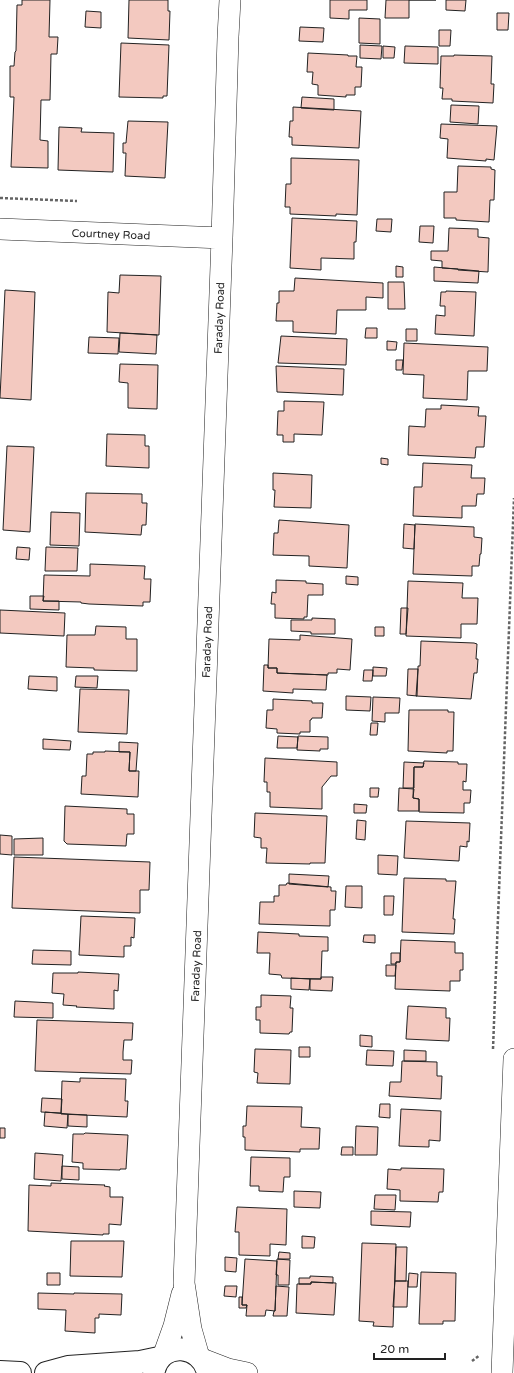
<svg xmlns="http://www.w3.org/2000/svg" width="514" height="1373" font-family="'Varela Round',sans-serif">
  <rect width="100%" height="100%" fill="#fff"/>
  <path fill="#f3c9c0" stroke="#222" d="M22,0h28l-1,37h9l-1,17h-6l-1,46h-9l-1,40 8,1v27l-37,-1 3,-70h-4v-31h4l1,-14 1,-1 1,-46h5z
    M129,0h39v11h2l-1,29 -41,-2z
    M330,0h37v10h-18v9l-19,-1z
    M386,0h50h-27v18h-24z
    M446,0h20l-1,11 -19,-1z
    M86,11l15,1v16l-16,-1z
    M497,13h12l-1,17h-11z
    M359,18l21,1v25l-21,-1z
    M300,27l24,1 -1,14 -24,-1z
    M439,30h12l-1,16h-11z
    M121,43l48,2 -2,51h-4v2l-44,-1z
    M360,45l22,1 -1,13 -21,-1z
    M383,46l12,1 -1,11h-11z
    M405,46l33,1v17l-34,-1z
    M308,53l40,2v1h9l-1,11h6l-1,20h-6v8h-9v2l-28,-2v-10l-6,-1 1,-12h-6z
    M454,55l38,1 -1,28h3l-1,19 -41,-2v-2h-10l1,-11h-3l1,-32h13z
    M302,97l32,2v11l-33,-2z
    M451,105l28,1 -1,18 -28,-2z
    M293,107l68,4 -2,37 -67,-3v-8h-3l1,-16h3z
    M128,121l40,1 -3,56 -40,-2 1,-23h-3v-10h3z
    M441,124l56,2 -3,34 -8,-1v2l-39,-3 1,-19 -8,-1z
    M59,127l23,1 -1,4 33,1 -1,39 -55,-2z
    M291,158l68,2 -2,55 -21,-1v2l-46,-2v-7h-5l1,-23h5z
    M458,166l33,1v2l4,1 -1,30h-4l-1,22 -33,-2v-2h-12v-26h13z
    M292,218l65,3 -1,21h-2v17l-33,-1v12l-31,-2z
    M377,219h15l-1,13 -15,-1z
    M420,226h14l-1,17 -14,-1z
    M449,228l29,1v8l11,1 -1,34 -30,-2v-1l-16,-1v-7l-11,-1v-9h17z
    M396,266l7,1v10h-7z
    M434,267l45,4 -1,12 -44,-2z
    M120,275l41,1 -2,59 -52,-3 1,-40 11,1z
    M295,278l88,5v15l-17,-1v13h-29l-1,24 -43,-2v-11h-17l1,-18h2v-12h15z
    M388,282h16l1,27h-17z
    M5,290l30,2 -4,108 -31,-2z
    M446,291l30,1 -2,44 -39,-2 1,-19 9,1v-10h-5l1,-14h5z
    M366,328h11v10h-12z
    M406,329h11v12h-11z
    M120,333l37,2 -1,19 -37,-2z
    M281,336l66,3 -1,26 -68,-2z
    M89,337l30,1 -1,16 -30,-1z
    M387,341l10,1 -1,8h-9z
    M404,343l84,4 -1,24h-19l-1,29 -44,-2 1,-23 -21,-1z
    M396,360h7l-1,10h-6z
    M120,364l38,1 -1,44 -29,-1v-25l-9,-1z
    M276,366l68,3 -1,26 -66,-3z
    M284,401l40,1 -2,33 -28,-1v8h-11v-7h-6l1,-24h6z
    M441,405l38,2 -1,9h8l-2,31h-8l-1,11 -67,-3 1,-29 16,1 1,-18h15z
    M107,434l38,1v11h4v22l-43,-2z
    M7,446l27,1 -4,85 -27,-2z
    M381,458l7,1v6l-7,-1z
    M423,463l49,2 -1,13h14l-1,16h-7l-1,12h-14v12l-49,-2 1,-29h8z
    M273,473l39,2 -1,33 -37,-1 1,-17h-2z
    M86,493l56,1v9h5l-1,22h-4l-1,10 -56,-3z
    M51,512l29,1 -1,33 -29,-1z
    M279,520l70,5 -2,43 -38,-2v-10l-36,-1 1,-22h4z
    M404,524l11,1 -1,24 -11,-1z
    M415,524l59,3v10l8,1 -1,16h-1l-1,12h-7v10l-59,-2z
    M17,547l13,1 -1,12 -13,-1z
    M46,547l32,1 -1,23h-32z
    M90,564l55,2 -1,13h7l-1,23h-7v4l-54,-2 -8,-1v-1l-38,-1 1,-26 46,1z
    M346,576l12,1v8l-12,-1z
    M276,580l30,1v2l17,1v11h-15l-1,22h-3v2l-29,-1v-14h-4l1,-12 4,1z
    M408,581l55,2 -1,15h16l-1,26h-16v14l-55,-2z
    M30,596h14l-1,5h16v9l-29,-1z
    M401,608h7l-2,26h-6z
    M0,610l65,3 -1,23 -64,-3z
    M312,618l23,1v15h-24v-2l-20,-1v-11h21z
    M96,626l30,1v12h11v32l-43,-1v-2l-28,-1 1,-32h28z
    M375,627h9v9h-9z
    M300,635l52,4 -2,31 -13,-1v4h-9v2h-1l-50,-2v-5h-9l1,-29 31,1z
    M421,641l53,2 3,1 -1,15h2l-1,14h-3l-3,26 -55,-3 2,-27v-3h2z
    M264,665h4v3h9v5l50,2 -1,15 -33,-1v4l-30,-2z
    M373,667l14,1 -1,8h-13z
    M408,669h10l-1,27 -10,-1z
    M364,670h9l-1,11h-9z
    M29,676l28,1v14l-29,-2z
    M76,676h22l-1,12 -22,-1z
    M80,689l49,1 -2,44 -49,-2z
    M346,696l25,1 -1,14 -24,-1z
    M373,697l27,1 -1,15h-14v9l-13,-1z
    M273,699l39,2v2h11l-1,15h-10l-1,2h-1v12h-10v2l-23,-1v-4l-11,-1 1,-18h6z
    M409,710h39v2h6l-1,39h-6v2l-39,-2z
    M371,723h7l-1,12h-7z
    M278,736l20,1 -1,11h-20z
    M298,736l30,1v12h-8v2l-23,-1z
    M43,739l28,2 -1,9 -27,-1z
    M119,742l19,1 -2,28h-7l1,-19h-11z
    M105,751l25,1 -1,19h10l-1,26 -57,-3 1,-18h4l1,-22h6v-2h12z
    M265,758l72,4v14h-6l-9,11v22l-52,-2v-15h-3v-10h-3z
    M424,761l34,1v2h9l-1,18 -3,-1v9h8l-1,13h-6v10l-45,-1v-13l-6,-1 1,-31h9z
    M404,762l20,1 -1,4h-9v21h-11z
    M370,788h9l-1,9h-8z
    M399,788l15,1 -1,9 6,1v12h-21z
    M354,804l13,1 -1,8h-12z
    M65,806l62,3v5h7v20h-7l-1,12 -59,-2 -3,-3z
    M255,813l72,3 -2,47h-15v1l-44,-1 1,-15h-6v-10l-7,-1z
    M357,820l9,1 -1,19 -9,-1z
    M406,821l64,2 -1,19 -2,-1v6l-7,-1 -1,15 -55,-3z
    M0,835l12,1v19l-12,-1z
    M43,838v17h-29v-16z
    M378,855l20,1 -1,19 -19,-1z
    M14,857l136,5 -1,28h-9v23l-128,-5z
    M289,874l40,2 -1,11 -39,-3z
    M404,878l42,1v2h10l-3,38h2l-1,15 -52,-2z
    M287,883l44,4v4h5l-1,19h-5v16l-71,-2 1,-22h14v-6h5v-11h7z
    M346,886h16v22l-17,-1z
    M384,896h10l-1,19h-9z
    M81,916l54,2 -1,20 -3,-1v9h-7v11l-45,-2z
    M258,932l41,2v2l29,1v14h-6l-1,28 -39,-1 -1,-3 -12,-1 1,-21h-13z
    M364,935h11v8l-12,-1z
    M401,940l54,2v11h8v17h-3v11h-10v10l-55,-2 1,-27h4z
    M33,950l38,1v14l-39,-1z
    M391,953h9v9h-4v2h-5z
    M386,965h10l-1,11h-9z
    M78,972l41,2 -1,17 -4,-1v19l-38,-2 1,-1 -14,-1 1,-11 -12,-1 1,-20h25z
    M321,977h12l-1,14 -22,-1v-11h11z
    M291,978l19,1 -1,11 -18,-1z
    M261,995l30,1 -1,12h3l-1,24h-2l-1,2 -29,-1v-13h-4v-13h5z
    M15,1001l38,2v15l-39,-1z
    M408,1006l38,2v10h4l-1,23 -43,-2z
    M37,1020l96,3 -1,17h-8l-1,12v8h9l-1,14 -96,-3z
    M360,1035l12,1v11l-12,-1z
    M299,1047h11v10h-11z
    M255,1049l36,1 -1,34 -33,-1 1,-10 -4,-1z
    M367,1050l27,1 -1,15 -27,-1z
    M404,1050l22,1v10h-22z
    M402,1061l35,1v14h5l-1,23 -52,-3 1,-14h11z
    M80,1078l46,1 -1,22h3l-1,16 -66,-3 1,-33 18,1z
    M42,1098l20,1 -1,14 -20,-1z
    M380,1104h10v14l-11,-1z
    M247,1106l55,1 -1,20 19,1 -1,21h-19v3l-55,-2v-13h-2v-11h3z
    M401,1109l40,2 -1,30 -11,-1v7l-30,-1z
    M45,1112l23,2 -1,14 -23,-2z
    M68,1114l19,1v12l-19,-1z
    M356,1126l22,1 -1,28h-22z
    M0,1128h5v10h-5z
    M85,1133l43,2 -2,34h-6v1l-37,-1v-6l-11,-1 1,-28h11z
    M342,1147h11v8h-12z
    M35,1153l28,2 -2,26 -27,-2z
    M251,1157l39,1v19h-6l-1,15 -24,-1v-5h-9z
    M62,1166l17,1v13l-17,-1z
    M401,1168l43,1 -1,23h-4l-1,10 -38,-1v-11l-13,-1 1,-20 13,1z
    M51,1183l54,2 -1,1 6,1v10h13l-2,28 -12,-1v10h-6v1l-75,-4 1,-46 22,1z
    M294,1191l27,1 -1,16 -26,-1z
    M375,1195h21l-1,15 -21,-1z
    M237,1207l50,2 -1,36 -16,-1v12l-31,-1v-23h-4z
    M371,1211l40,1 -1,15 -39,-2z
    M302,1236l13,1 -1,11h-12z
    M71,1241h53l-2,36 -52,-1z
    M362,1243l34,1 -3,83 -20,-1 1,-4 -15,-1z
    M396,1247h11l-1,34h-11z
    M279,1252l11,1v6h-12z
    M225,1257l12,1 -1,14 -11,-1z
    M245,1259l32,2 -2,50 -9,-1 -1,6h-19l1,-11h-5z
    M277,1259l13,1 -1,25h-11v-10h-2z
    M421,1272l35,1 -1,48h-12v3h-24z
    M47,1273h13v12h-13z
    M409,1273l9,1 -1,13h-9z
    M310,1276l23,1v6l-22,-1v2h-12v-6h11z
    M395,1281h13l-1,26h-14z
    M311,1282l25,1 -2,32 -38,-2 1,-29h14z
    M225,1286h12l-1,11 -12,-1z
    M276,1286l13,1 -2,29h-14l1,-5h1z
    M38,1293l36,1v-1l48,1 -1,21 -22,-1v4h-4v15l-30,-2 1,-21 -28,-1z
    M239,1297h3v8h5l-1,3h-7z"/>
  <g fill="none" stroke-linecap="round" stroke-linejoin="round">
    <defs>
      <path id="street" d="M0,229l222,9
        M164,1354l10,-28 8,-32
        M199,1357l-8,-28 -7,-46 38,-1045 6,-201 2,-37
        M202,1359l26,10 19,4
        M502,1373l12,-314"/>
      <path id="secondary" d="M154,1370c8,-30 48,-26 54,3
        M0,1372l20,1
        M46,1373l22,-6 72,-5 19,-4"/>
    </defs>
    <use href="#street" stroke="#222" stroke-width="22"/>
    <use href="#secondary" stroke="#222" stroke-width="24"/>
    <path stroke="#646464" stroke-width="2.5" stroke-dasharray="3 2" stroke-linecap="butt" d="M0,198l77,3
      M493,1049l21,-551
      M472,1361l8,-6"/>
    <use href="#street" stroke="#fff" stroke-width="21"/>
    <use href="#secondary" stroke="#fff" stroke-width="22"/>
  </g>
  <g text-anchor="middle" stroke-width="3" stroke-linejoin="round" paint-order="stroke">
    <g font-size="11" fill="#222" stroke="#fff">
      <text transform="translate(111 234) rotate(2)" y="4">Courtney Road</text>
      <text transform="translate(219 318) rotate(-88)" y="4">Faraday Road</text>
      <text transform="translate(207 642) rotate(-88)" y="4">Faraday Road</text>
      <text transform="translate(196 966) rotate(-88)" y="4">Faraday Road</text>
    </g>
  </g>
  <path d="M374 1353v6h71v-6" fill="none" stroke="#222222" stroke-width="2"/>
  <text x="380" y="1353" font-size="12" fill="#222222" stroke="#ffffff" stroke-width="3" paint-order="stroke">20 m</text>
</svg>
